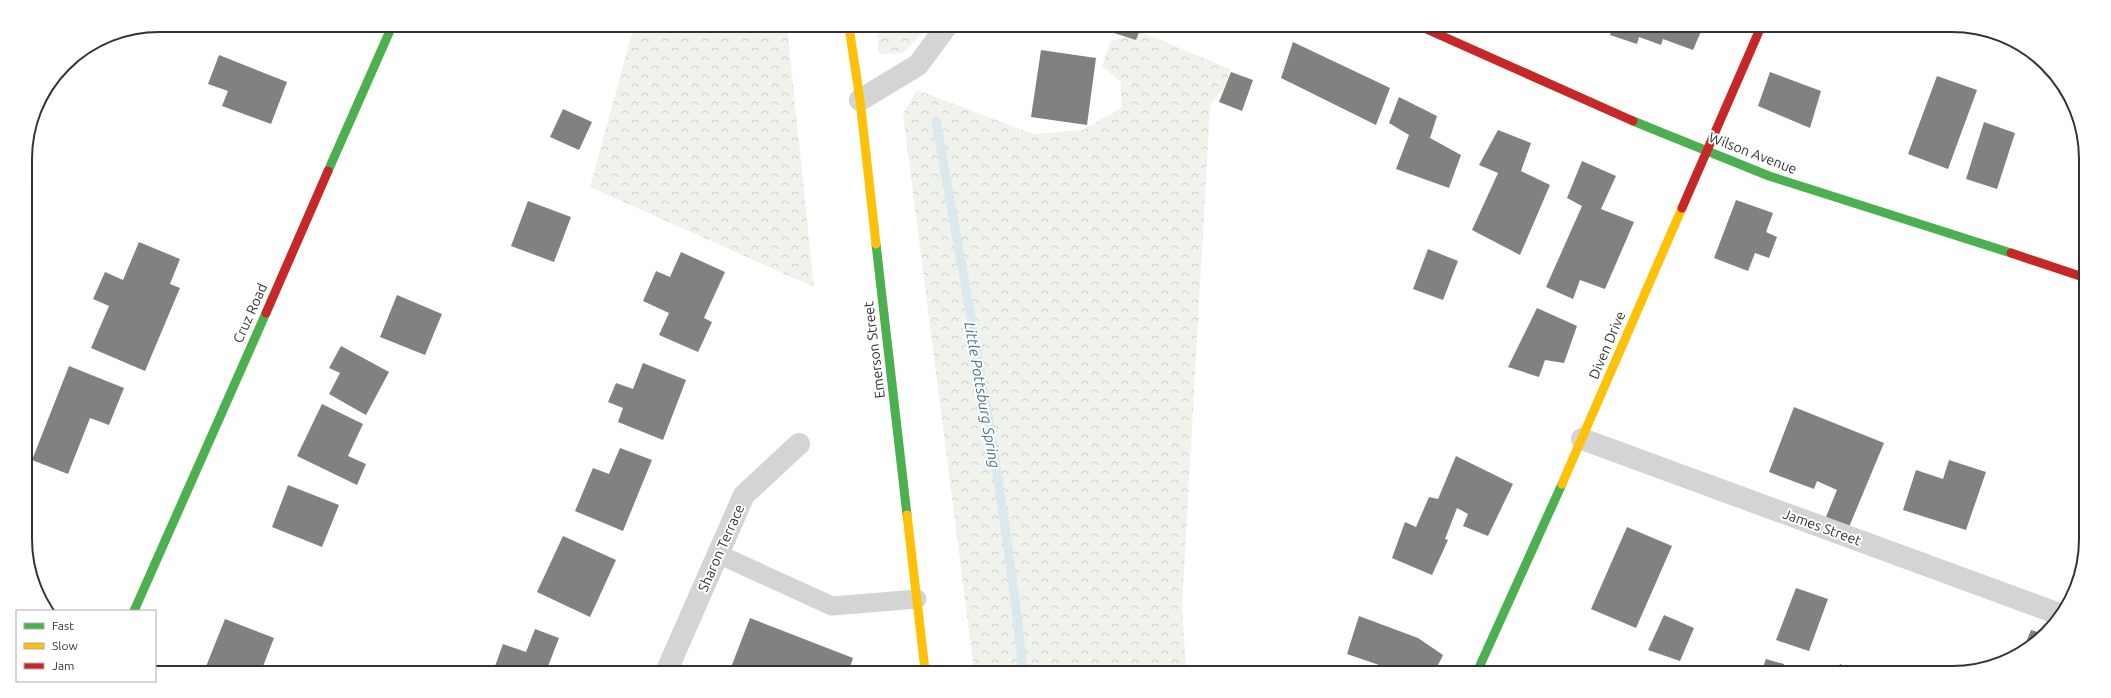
<svg xmlns="http://www.w3.org/2000/svg" width="2111" height="698" font-family="Ubuntu,sans-serif">
  <defs>
    <pattern id="forest-crowns" width="20" height="18" patternUnits="userSpaceOnUse"><rect width="20" height="18" fill="#f0f2ec"/><path d="M2 6a3 3 0 1 1 6 0M12 15a3 3 0 1 1 6 0" fill="none" stroke="#ced0cb"/></pattern>
  </defs>
  <rect width="100%" height="100%" fill="#fff"/>
  <path fill="url(#forest-crowns)" d="M634,26l153,1 27,260 -224,-100z
    M876,27h52l-25,26 -24,1z
    M1141,32l89,37 -4,15 -16,22 -28,500 4,65 -212,-1 -71,-556 14,-24 116,44 50,-4 38,-22v-26l-19,-16 9,-25z"/>
  <g fill="none" stroke-linecap="round" stroke-linejoin="round">
    <path stroke="#dbe8ee" stroke-width="9" d="M936,121c32,182 68,365 87,550"/>
  </g>
  <path fill="#818181" d="M1095,27h46l-5,13z
    M1612,29h90l-9,21 -30,-11 -2,6 -22,-8 -2,7 -27,-9z
    M1293,42l97,46 -14,37 -95,-47z
    M1041,50l55,8 -9,67 -56,-8z
    M219,55l68,27 -16,42 -49,-18 6,-15 -20,-7z
    M1231,72l22,8 -11,31 -23,-9z
    M1770,72l51,19 -11,37 -52,-22z
    M1937,76l40,14 -29,79 -40,-15z
    M1399,97l38,19 -7,22 31,17 -12,33 -53,-19 13,-34 -20,-12z
    M563,109l29,13 -13,28 -29,-13z
    M1984,122l31,11 -18,56 -31,-10z
    M1498,130l33,13 -10,28 29,14 -30,70 -48,-25 26,-57 -19,-8z
    M1582,161l34,15 -15,33 33,13 -29,67 -25,-9 -7,19 -27,-12 36,-81 -15,-8z
    M1736,200l37,13 -7,19 11,5 -8,21 -14,-5 -7,18 -34,-13z
    M528,201l43,16 -17,45 -43,-16z
    M139,242l41,17 -10,25 10,4 -35,83 -54,-23 18,-42 -16,-7 12,-27 18,8z
    M1428,249l30,12 -15,39 -30,-11z
    M681,252l44,20 -21,46 8,4 -14,30 -39,-17 10,-22 -26,-12 13,-30 14,6z
    M397,295l45,19 -17,41 -45,-18z
    M1537,308l40,18 -13,37 -19,-3 -6,17 -31,-10z
    M341,346l48,26 -23,43 -37,-21 11,-21 -11,-5z
    M643,363l43,17 -23,60 -45,-18 5,-14 -15,-6 8,-19 17,6z
    M69,366l55,22 -15,37 -19,-7 -22,56 -36,-14z
    M322,404l41,20 -15,32 18,8 -9,21 -60,-29z
    M1794,407l90,36 -35,84 -23,-10 11,-27 -20,-9 -3,8 -45,-17z
    M620,448l32,12 -29,71 -48,-20 18,-43 16,6z
    M1456,456l57,28 -25,52 -25,-10 5,-12 -11,-6 -12,31 3,1 -16,35 -40,-17 13,-36 11,5 13,-30 9,2z
    M1949,460l37,12 -20,58 -63,-20 13,-40 27,9z
    M288,485l51,20 -17,42 -50,-20z
    M1627,527l45,19 -36,82 -45,-19z
    M563,536l53,24 -26,57 -53,-25z
    M1796,588l32,11 -19,52 -33,-11z
    M1664,615l30,13 -14,33 -32,-11z
    M1359,616l59,22 25,17 -7,14 1,2h-57l2,-5 -35,-12z
    M750,618l103,40 -4,12h-119z
    M225,619l49,19 -12,31h-57z
    M535,629l24,9 -12,31h-53l9,-25 23,8z
    M2031,630l13,4 -10,11 -12,7z
    M1766,659l18,5 -2,8h-21z
    M1840,664l18,8h-22z"/>
  <g fill="none" stroke-linecap="round" stroke-linejoin="round">
    <path stroke="#d4d4d4" stroke-width="19" d="M718,554l114,52 85,-7"/>
    <path stroke="#d4d4d4" stroke-width="22" d="M860,100l58,-35 28,-38
      M1582,439l480,176
      M667,670l77,-175 55,-51"/>
    <path stroke="#4caf50" stroke-width="9" d="M1633,121l136,55 242,77
      M328,171l64,-145
      M876,244l31,271
      M134,611l132,-298
      M1477,672l85,-188"/>
    <path stroke="#ffc107" stroke-width="9" d="M849,27l11,73 16,144
      M2078,122l5,11
      M1562,484l120,-276
      M907,515l18,155"/>
    <path stroke="#c62828" stroke-width="9" d="M1424,28l209,93
      M1682,208l78,-179
      M2011,253l72,24
      M266,313l62,-142"/>
  </g>
  <g text-anchor="middle" stroke-width="4" stroke-linejoin="round" paint-order="stroke">
    <g font-size="14" fill="#333" stroke="#fff">
      <text transform="translate(1753 153) rotate(21)" y="5">Wilson Avenue</text>
      <text transform="translate(250 313) rotate(-66)" y="5">Cruz Road</text>
      <text transform="translate(1607 345) rotate(-67)" y="5">Diven Drive</text>
      <text transform="translate(874 350) rotate(-97)" y="5">Emerson Street</text>
      <text transform="translate(1822 527) rotate(20)" y="5">James Street</text>
      <text transform="translate(721 548) rotate(-66)" y="5">Sharon Terrace</text>
    </g>
    <g font-size="15" font-style="italic" fill="#48768d" stroke="#fff">
      <text transform="translate(982 395) rotate(80)" y="5">Little Pottsburg Spring</text>
    </g>
  </g>
  <path d="M0 0H2111V698H0ZM159 32H1952A127 127 0 0 1 2079 159V539A127 127 0 0 1 1952 666H159A127 127 0 0 1 32 539V159A127 127 0 0 1 159 32Z" fill="#fff" fill-rule="evenodd"/>
  <path fill="none" stroke="#333" stroke-width="2" d="M159 32H1952A127 127 0 0 1 2079 159V539A127 127 0 0 1 1952 666H159A127 127 0 0 1 32 539V159A127 127 0 0 1 159 32Z"/>
  <rect x="16" y="610" width="140" height="72" fill="#ffffff" stroke="#adadad"/>
  <rect x="24" y="623" width="20" height="6" fill="#4caf50" stroke="#adadad"/>
  <text x="52" y="630" font-size="12" fill="#333333">Fast</text>
  <rect x="24" y="643" width="20" height="6" fill="#ffc107" stroke="#adadad"/>
  <text x="52" y="650" font-size="12" fill="#333333">Slow</text>
  <rect x="24" y="663" width="20" height="6" fill="#c62828" stroke="#adadad"/>
  <text x="52" y="670" font-size="12" fill="#333333">Jam</text>
</svg>
